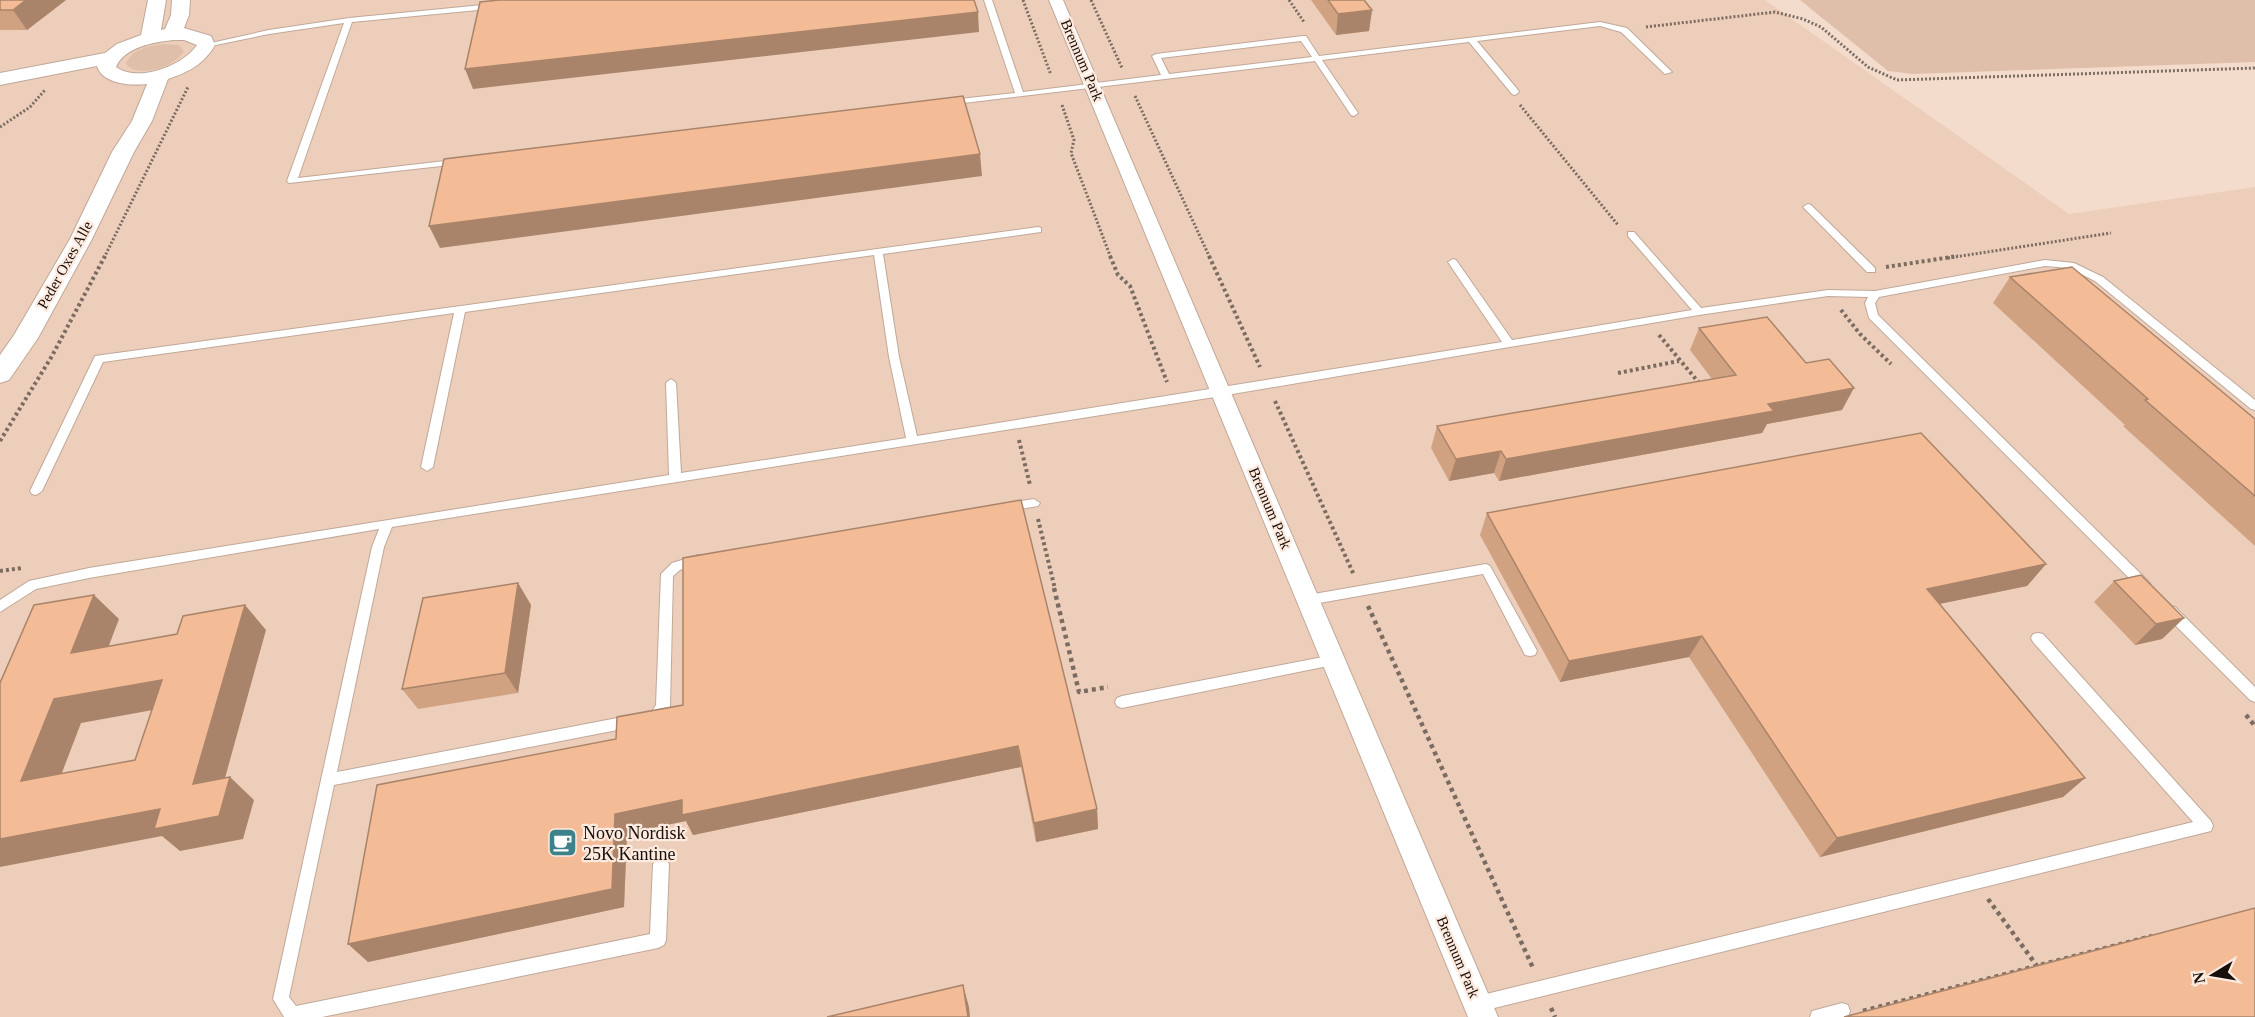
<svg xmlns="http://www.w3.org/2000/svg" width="2255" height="1017" font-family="Georgia,serif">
  <rect width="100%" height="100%" fill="#f4dccc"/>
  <path fill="#edceba" d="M0,0h1765l304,214 186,-27v830h-2255z"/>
  <path fill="#e0bfaa" d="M1800,0h455v62l-342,12 -25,-3z
    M164,44l15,1 5,6c-8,16 -46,28 -58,13 5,-15 24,-18 38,-20z"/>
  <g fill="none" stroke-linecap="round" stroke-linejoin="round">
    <defs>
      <path id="service" d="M493,0h8l-2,8 -147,14 -54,156 164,-19v4l-3,1 -170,19 -2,-2 57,-158 -75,11 -63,13 -4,-2 67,-15 80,-12 144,-14z
        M984,0h8l31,92 138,-17 -9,-19 4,-2 147,-18h3l13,20 281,-34 27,6 45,44 -7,2 -44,-42 -21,-6 -123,15 41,49 1,2 -4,3 -3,-1 -43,-52 -147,18 36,53 -4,3 -3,-1 -36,-54 -368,44 -1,-2 4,-3 65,-7zM1301,41l11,16 -143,17 -8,-16z
        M1808,204l3,1 64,63v4h-8l-62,-63 -2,-2z
        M1038,227l3,1v4l-158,22 16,103 18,79 585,-94 -54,-80 5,-3 3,1 56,80 180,-30 -64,-74v-4h6l67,76 127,-18 47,1 170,-31 29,3 29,14 152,123v10l-4,-1 -156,-128 -26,-13 -24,-2 -166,31 -4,6 3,12 271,267 2,4 -2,4h-8l-272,-272 -4,-15 3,-6 -40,-1 -129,19 -478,81 -829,131 -8,20 -47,225 296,-57 5,2 2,4 -2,4 -5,2 -299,58 -45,212 7,9 354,-72 3,-70 3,-5 5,-2 5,2 3,5 -3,76 -2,5 -6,3 -336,69h-38l-11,-18 99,-452 7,-18 -290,49 -53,11 -36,23v-12l29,-19 60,-13 580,-93 -3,-92 5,-4 5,4 5,90 225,-35 -17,-81 -15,-102 -409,57 -32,155 -6,4 -6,-4 33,-154 -351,49 -61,129 -6,4 -4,-1 -2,-3 65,-135z
        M1034,499l6,4 -2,3 -30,5 -6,-4 6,-4z
        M698,555l4,2 2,3 -2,3 -22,7 -7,6 -3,130 -8,14 -12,4 -5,-2 -2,-4 2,-4 7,-3 4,-6 5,-131 11,-11z
        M1486,564l4,2 45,81 2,4 -2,4 -5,1 -5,-1 -42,-81 -175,31 -5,-1 -1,-4 1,-4 5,-1z
        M2170,606l5,1 80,80v15l-5,-2 -85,-85 -1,-4 1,-4z
        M2038,633l5,1 168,187 2,5 -2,5 -733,181 -6,-2 -2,-6 2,-6 6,-2 715,-174 -160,-180 -2,-4 2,-4z
        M1333,655l5,1 2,4 -2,4 -5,1 -211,43 -5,-2 -2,-4 2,-4 5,-2z
        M1842,1003l6,2 2,6 -2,6h-38l2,-6z"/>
      <path id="minor" d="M1049,0h14l435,1017h-30z"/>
      <path id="tertiary" d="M148,0h18l-5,30 4,-1 6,-14 1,-15h18l-1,15 -5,13 27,8 4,9c-11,19 -26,27 -47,34l-16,42 -18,31 -42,87 -54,99 -29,42 -9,3v-28l14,-20 56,-96 42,-87 20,-31 15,-37c-16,2 -45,0 -50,-18l-97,19v-12l105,-20 12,-9 24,-9zM173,40h11l13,5c-14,21 -59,38 -81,22 8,-20 39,-25 57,-27z"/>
    </defs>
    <use href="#service" stroke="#c0a899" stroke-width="2"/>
    <use href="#minor" stroke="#c0a899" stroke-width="2"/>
    <use href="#tertiary" stroke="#c0a899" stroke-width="2"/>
    <path stroke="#7b6c62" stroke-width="3" stroke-dasharray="2 2" stroke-linecap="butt" d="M1023,0l28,75
      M1091,0l31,68
      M1289,0l15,22
      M1646,27l129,-15 28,7 18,8 47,40 29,13 358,-12
      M1135,96l75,162
      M1062,105l12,35 -3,13 40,105
      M1520,105l98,120
      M0,127l30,-20 15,-17
      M104,258l84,-171
      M1948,258l163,-25"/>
    <path stroke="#7b6c62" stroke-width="4" stroke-dasharray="3 3" stroke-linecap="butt" d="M1110,256l8,19 12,11 37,96
      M1209,256l51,111
      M1886,267l72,-11
      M1841,310l19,24 31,30
      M1659,335l41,49
      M1618,373l61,-12
      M1275,401l79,174
      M1019,440l11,45
      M0,441l52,-85 53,-100
      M1038,519l17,70
      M0,571l22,-3"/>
    <path stroke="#7b6c62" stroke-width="4.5" stroke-dasharray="4 4" stroke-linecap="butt" d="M1054,588l25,104 29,-5
      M1368,606l165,362
      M2246,715l9,11
      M1988,899l49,67
      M1551,1008l4,9
      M1863,1011l289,-75"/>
    <use href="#service" fill="#fff" fill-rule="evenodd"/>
    <use href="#minor" fill="#fff" fill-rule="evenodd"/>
    <use href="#tertiary" fill="#fff" fill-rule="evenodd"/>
  </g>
  <path fill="#d1a282" d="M0,0h66l-39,30h-27z
    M1311,0h53l8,10 -3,21 -33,4z
    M2010,277l245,142v127l-132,-120 2,-1 -132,-122z
    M1699,328l143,82 -75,14 -5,9 -263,48 -5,-8 -45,8 -18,-33 6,-22 275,-47 -22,-29z
    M1021,500l76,309 1,20 -62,13 -15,-75 -328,68 -7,-14 -59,12 -3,74 -256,55 248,-223 67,-34z
    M1487,513l559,51 -19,22 -88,18 146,174 -22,19 -243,60 -131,-200 -129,25 -80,-147z
    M2114,581l70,37 -22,21 -27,6 -41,-43z
    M518,583l13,22 -13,88 -100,16 -16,-20z"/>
  <path fill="#aa846a" d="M26,0h40l-39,30 -14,-20z
    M1372,10l-3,21 -33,4 2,-21z
    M978,12l1,20 -506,57 -8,-20z
    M980,154l2,22 -542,72 -11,-22z
    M1854,388l-12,22 -75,14 -5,9 -263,48 7,-22 262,-55z
    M1501,451l-7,22 -45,8 7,-22z
    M2046,564l-19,22 -117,24 17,-21z
    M518,583l13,22 -13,88 -13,-20z
    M94,595l25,24 -22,58 -26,-24z
    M245,605l21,25 -49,177 -24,-23z
    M2184,618l-22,21 -27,6 21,-21z
    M1702,636l-13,21 -129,25 9,-21z
    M162,680l24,24 -105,19 -31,81 -29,-23 33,-82z
    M1018,746l3,21 -328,68 -7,-14 -59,12 -3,74 -256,55 -20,-18 267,-130 67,-14z
    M230,777l24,23 -11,39 -63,12 -18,-15 -162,31v-28l160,-30z
    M2085,778l-22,19 -243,60 17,-19z
    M1097,809l1,20 -62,13 -2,-19z
    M963,985l6,22 1,10h-2z"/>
  <path fill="#f3bc97" stroke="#aa846a" stroke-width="1.5" fill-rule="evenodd" d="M0,0h26l-13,10h-13z
    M499,0h475l4,12 -513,57 15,-67z
    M1328,0h36l8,10 -34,4z
    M963,96l17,58 -551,72 15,-67z
    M2072,267l183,152v77l-110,-96 3,-1 -138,-122z
    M1767,317l39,46 23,-4 25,29 -86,16 6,7 -268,48 -5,-8 -45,8 -19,-33 299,-51 -37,-47z
    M1921,433l125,131 -119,25 158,189 -248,60 -135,-202 -133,25 -82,-148z
    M1021,500l76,309 -63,14 -16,-77 -336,69v-15l-67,14 -3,75 -264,55 29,-159 239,-46 1,-22 66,-12v-147z
    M2141,575l43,43 -28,6 -42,-43z
    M518,583l-13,90 -103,16 21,-91z
    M94,595l-23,58 106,-19 6,-18 62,-11 -52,179 37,-7 -11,39 -65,13 6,-20 -160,30v-156l34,-78zM162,680l-27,80 -114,21 33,-82z
    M2255,908v109h-411z
    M963,985l5,32h-141z"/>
  <defs>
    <symbol id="cafe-square" viewBox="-11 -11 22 22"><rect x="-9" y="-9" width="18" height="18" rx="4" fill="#3b828a" stroke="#feeade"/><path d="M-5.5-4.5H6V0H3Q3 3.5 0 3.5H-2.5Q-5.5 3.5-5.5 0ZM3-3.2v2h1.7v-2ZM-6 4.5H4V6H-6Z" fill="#fff"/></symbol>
  </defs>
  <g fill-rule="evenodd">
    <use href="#cafe-square" x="546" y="826" width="33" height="33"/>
  </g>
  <g text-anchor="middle" stroke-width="4.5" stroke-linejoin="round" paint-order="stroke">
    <g font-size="15" fill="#170f0a" stroke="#feeade">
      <text transform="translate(1082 60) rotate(67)" y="5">Brennum Park</text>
      <text transform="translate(65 265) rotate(-61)" y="5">Peder Oxes Alle</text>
      <text transform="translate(1270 508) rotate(67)" y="5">Brennum Park</text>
      <text transform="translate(1458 957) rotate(67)" y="5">Brennum Park</text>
    </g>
    <g font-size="18" fill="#170f0a" stroke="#feeade" text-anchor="start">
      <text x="583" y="839">Novo Nordisk<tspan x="583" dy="21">25K Kantine</tspan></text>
    </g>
  </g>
  <g transform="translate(2213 975) rotate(259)" stroke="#feeade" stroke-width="4.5" paint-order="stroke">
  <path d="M0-4.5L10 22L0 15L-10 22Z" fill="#170f0a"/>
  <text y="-9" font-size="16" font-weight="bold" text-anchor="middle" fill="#170f0a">N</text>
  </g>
</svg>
